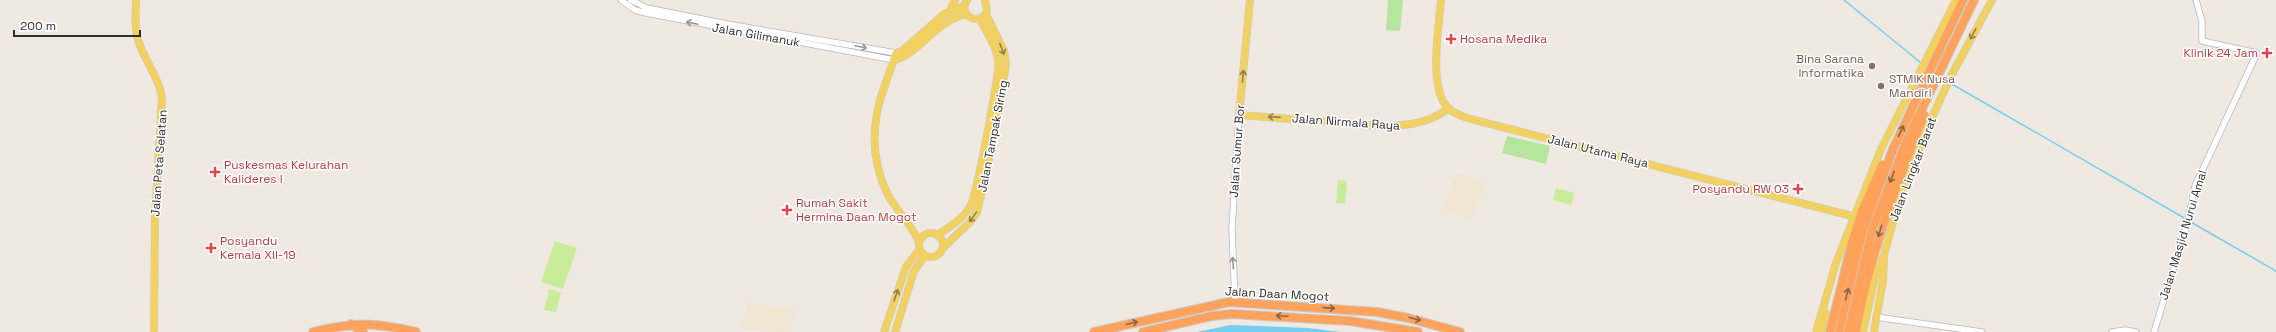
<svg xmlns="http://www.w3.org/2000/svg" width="2276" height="332" font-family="'Space Grotesk',sans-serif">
  <rect width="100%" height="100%" fill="#efe9e1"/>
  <path fill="#f0e6d1" d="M1457,173l28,11 -13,36 -29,-10z
    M747,302l47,8 -3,22 -49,-3z"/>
  <path fill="#b6e59e" d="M1388,0h15l-3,31 -14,-1z
    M1507,136l43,10 -4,18 -44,-11z"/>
  <path fill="#c9ec9a" d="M1338,180l9,1 -2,23 -9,-1z
    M1556,188l18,5 -3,12 -18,-5z
    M555,241l22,7 -14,41 -22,-7z
    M549,289l12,3 -5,20 -12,-2z"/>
  <path fill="#75cff0" d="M1230,325l78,3 33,4h-144z"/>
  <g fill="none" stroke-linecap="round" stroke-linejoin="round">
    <path stroke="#75cff0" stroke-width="1.5" d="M1844,0l77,63
      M1940,77l7,4
      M1950,83l236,136
      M2189,221l87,50"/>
    <defs>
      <path id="minor" d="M621,0l14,10 11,3 248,47
        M631,0l16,8 80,16 169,29
        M1235,302l-3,-73 7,-114
        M1876,317l106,15
        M2112,332l13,-2 11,2
        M2154,332l33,-107 8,-39 62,-133 -55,-12v-20l-6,-21"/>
      <path id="major" d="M136,0c0,13 -2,27 2,40 6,20 21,37 24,57l-7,120 -1,115
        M967,0c-10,15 12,28 20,11l-2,-11
        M1250,0l-11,115 142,11c25,0 47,-2 68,-18
        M1441,0c-2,26 -13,88 7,108 11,10 33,13 46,17l362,92
        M950,11l5,-11
        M894,60c23,-4 41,-39 72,-46
        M919 245a12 12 0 1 1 24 0a12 12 0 1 1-24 0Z
        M937,235c12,-7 26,-16 33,-28 6,-10 30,-133 28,-146 -1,-15 -12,-29 -18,-42
        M919,242c-8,-19 -23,-31 -32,-49 -17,-36 -16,-71 -2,-108 3,-10 8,-21 11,-32l6,-2 42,-37 20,-8
        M943,248l28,-27 6,-9 10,-43 19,-104 -2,-14 -18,-37
        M884,332l22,-65 13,-17
        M895,332l19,-61 11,-15
        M1816,332l20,-69 45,-114 75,-149
        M1821,332l5,-19
        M1863,332l12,-55 9,-22 14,-51 30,-78 23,-50 41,-76
        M1874,332l9,-52 1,-23"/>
      <path id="highway" d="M351,324l12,8
        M313,332c41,-10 62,-10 103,0
        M1094,332l135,-30 148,10 31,6 52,14
        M1143,332l69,-16 20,-2 118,7 68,11
        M1830,332l22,-90 10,-31 20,-46
        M1839,332l24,-102 30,-81 70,-149
        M1848,332l24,-102 34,-88 68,-142
        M1856,332c13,-76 40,-146 68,-217"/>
    </defs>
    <use href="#minor" stroke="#b4b7c1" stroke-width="7"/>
    <use href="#major" stroke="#c9c9c9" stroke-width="8"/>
    <use href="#highway" stroke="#c9c9c9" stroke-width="10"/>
    <use href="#minor" stroke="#fff" stroke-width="5.5"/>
    <use href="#major" stroke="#f2d163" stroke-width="7"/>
    <use href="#highway" stroke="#ffa35c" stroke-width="8"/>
  </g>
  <defs><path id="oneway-shaft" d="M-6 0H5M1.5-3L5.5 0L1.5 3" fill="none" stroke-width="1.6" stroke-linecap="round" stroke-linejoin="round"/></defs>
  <g stroke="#969696">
    <use href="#oneway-shaft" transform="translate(692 23) rotate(-168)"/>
    <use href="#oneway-shaft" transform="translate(861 47) rotate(12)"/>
    <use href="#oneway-shaft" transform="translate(1233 263) rotate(-94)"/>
  </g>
  <g stroke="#908048">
    <use href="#oneway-shaft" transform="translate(1973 34) rotate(118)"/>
    <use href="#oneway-shaft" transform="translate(1002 49) rotate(68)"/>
    <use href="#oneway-shaft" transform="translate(1243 76) rotate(-85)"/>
    <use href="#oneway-shaft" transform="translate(1274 117) rotate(-176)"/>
    <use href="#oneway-shaft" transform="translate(973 217) rotate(125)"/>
    <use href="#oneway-shaft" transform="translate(896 295) rotate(-71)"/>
  </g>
  <g stroke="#8c6343">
    <use href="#oneway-shaft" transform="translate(1901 131) rotate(-65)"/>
    <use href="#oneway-shaft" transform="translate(1892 177) rotate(111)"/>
    <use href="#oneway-shaft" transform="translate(1880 231) rotate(108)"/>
    <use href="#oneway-shaft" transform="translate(1847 294) rotate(-76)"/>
    <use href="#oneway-shaft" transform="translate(1329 308) rotate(4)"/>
    <use href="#oneway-shaft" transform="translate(1282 316) rotate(-177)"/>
    <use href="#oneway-shaft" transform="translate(1415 319) rotate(14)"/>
    <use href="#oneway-shaft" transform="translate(1132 323) rotate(-14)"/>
  </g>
  <g fill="#e0444e" stroke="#fff" stroke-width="1.5">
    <path d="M1449 33h4v4h4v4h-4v4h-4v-4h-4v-4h4z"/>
    <path d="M2265 47h4v4h4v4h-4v4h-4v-4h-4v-4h4z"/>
    <path d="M213 166h4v4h4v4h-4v4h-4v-4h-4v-4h4z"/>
    <path d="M1796 183h4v4h4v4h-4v4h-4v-4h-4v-4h4z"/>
    <path d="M785 204h4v4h4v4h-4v4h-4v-4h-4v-4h4z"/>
    <path d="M209 242h4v4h4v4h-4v4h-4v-4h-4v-4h4z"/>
  </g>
  <g fill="#8d6e63" stroke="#fff" stroke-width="1.5">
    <circle cx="1872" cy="66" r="4"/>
    <circle cx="1881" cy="86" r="4"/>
  </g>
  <g text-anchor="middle" stroke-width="3" stroke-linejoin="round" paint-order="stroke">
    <g font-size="12" fill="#2e2e2e" stroke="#fff">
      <text transform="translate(756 35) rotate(10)" y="4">Jalan Gilimanuk</text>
      <text transform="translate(1346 122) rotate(4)" y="4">Jalan Nirmala Raya</text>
      <text transform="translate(993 136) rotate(-79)" y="4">Jalan Tampak Siring</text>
      <text transform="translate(1237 151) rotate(-86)" y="4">Jalan Sumur Bor</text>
      <text transform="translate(1598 151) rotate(14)" y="4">Jalan Utama Raya</text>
      <text transform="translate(159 163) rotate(-86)" y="4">Jalan Peta Selatan</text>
      <text transform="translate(1913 169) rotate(-69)" y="4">Jalan Lingkar Barat</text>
      <text transform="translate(2183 235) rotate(-73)" y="4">Jalan Masjid Nurul Amal</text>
      <text transform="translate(1277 294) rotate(3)" y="4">Jalan Daan Mogot</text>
    </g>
    <g font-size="12" fill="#be3a42" stroke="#fff" text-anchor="start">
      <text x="1460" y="43">Hosana Medika</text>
      <text x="2258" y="57" text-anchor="end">Klinik 24 Jam</text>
      <text x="224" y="169">Puskesmas Kelurahan<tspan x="224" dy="14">Kalideres I</tspan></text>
      <text x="1789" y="193" text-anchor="end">Posyandu RW 03</text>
      <text x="796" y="207">Rumah Sakit<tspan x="796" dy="14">Hermina Daan Mogot</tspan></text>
      <text x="220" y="245">Posyandu<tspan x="220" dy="14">Kemala XII-19</tspan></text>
    </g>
    <g font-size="12" fill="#785e54" stroke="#fff" text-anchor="end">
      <text x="1864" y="63">Bina Sarana<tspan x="1864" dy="14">Informatika</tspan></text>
      <text x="1889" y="83" text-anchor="start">STMIK Nusa<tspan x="1889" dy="14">Mandiri</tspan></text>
    </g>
  </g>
  <path d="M14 30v6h126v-6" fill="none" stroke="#2e2e2e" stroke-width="2"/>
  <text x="20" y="30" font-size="12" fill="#2e2e2e" stroke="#ffffff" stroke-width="3" paint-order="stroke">200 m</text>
</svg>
